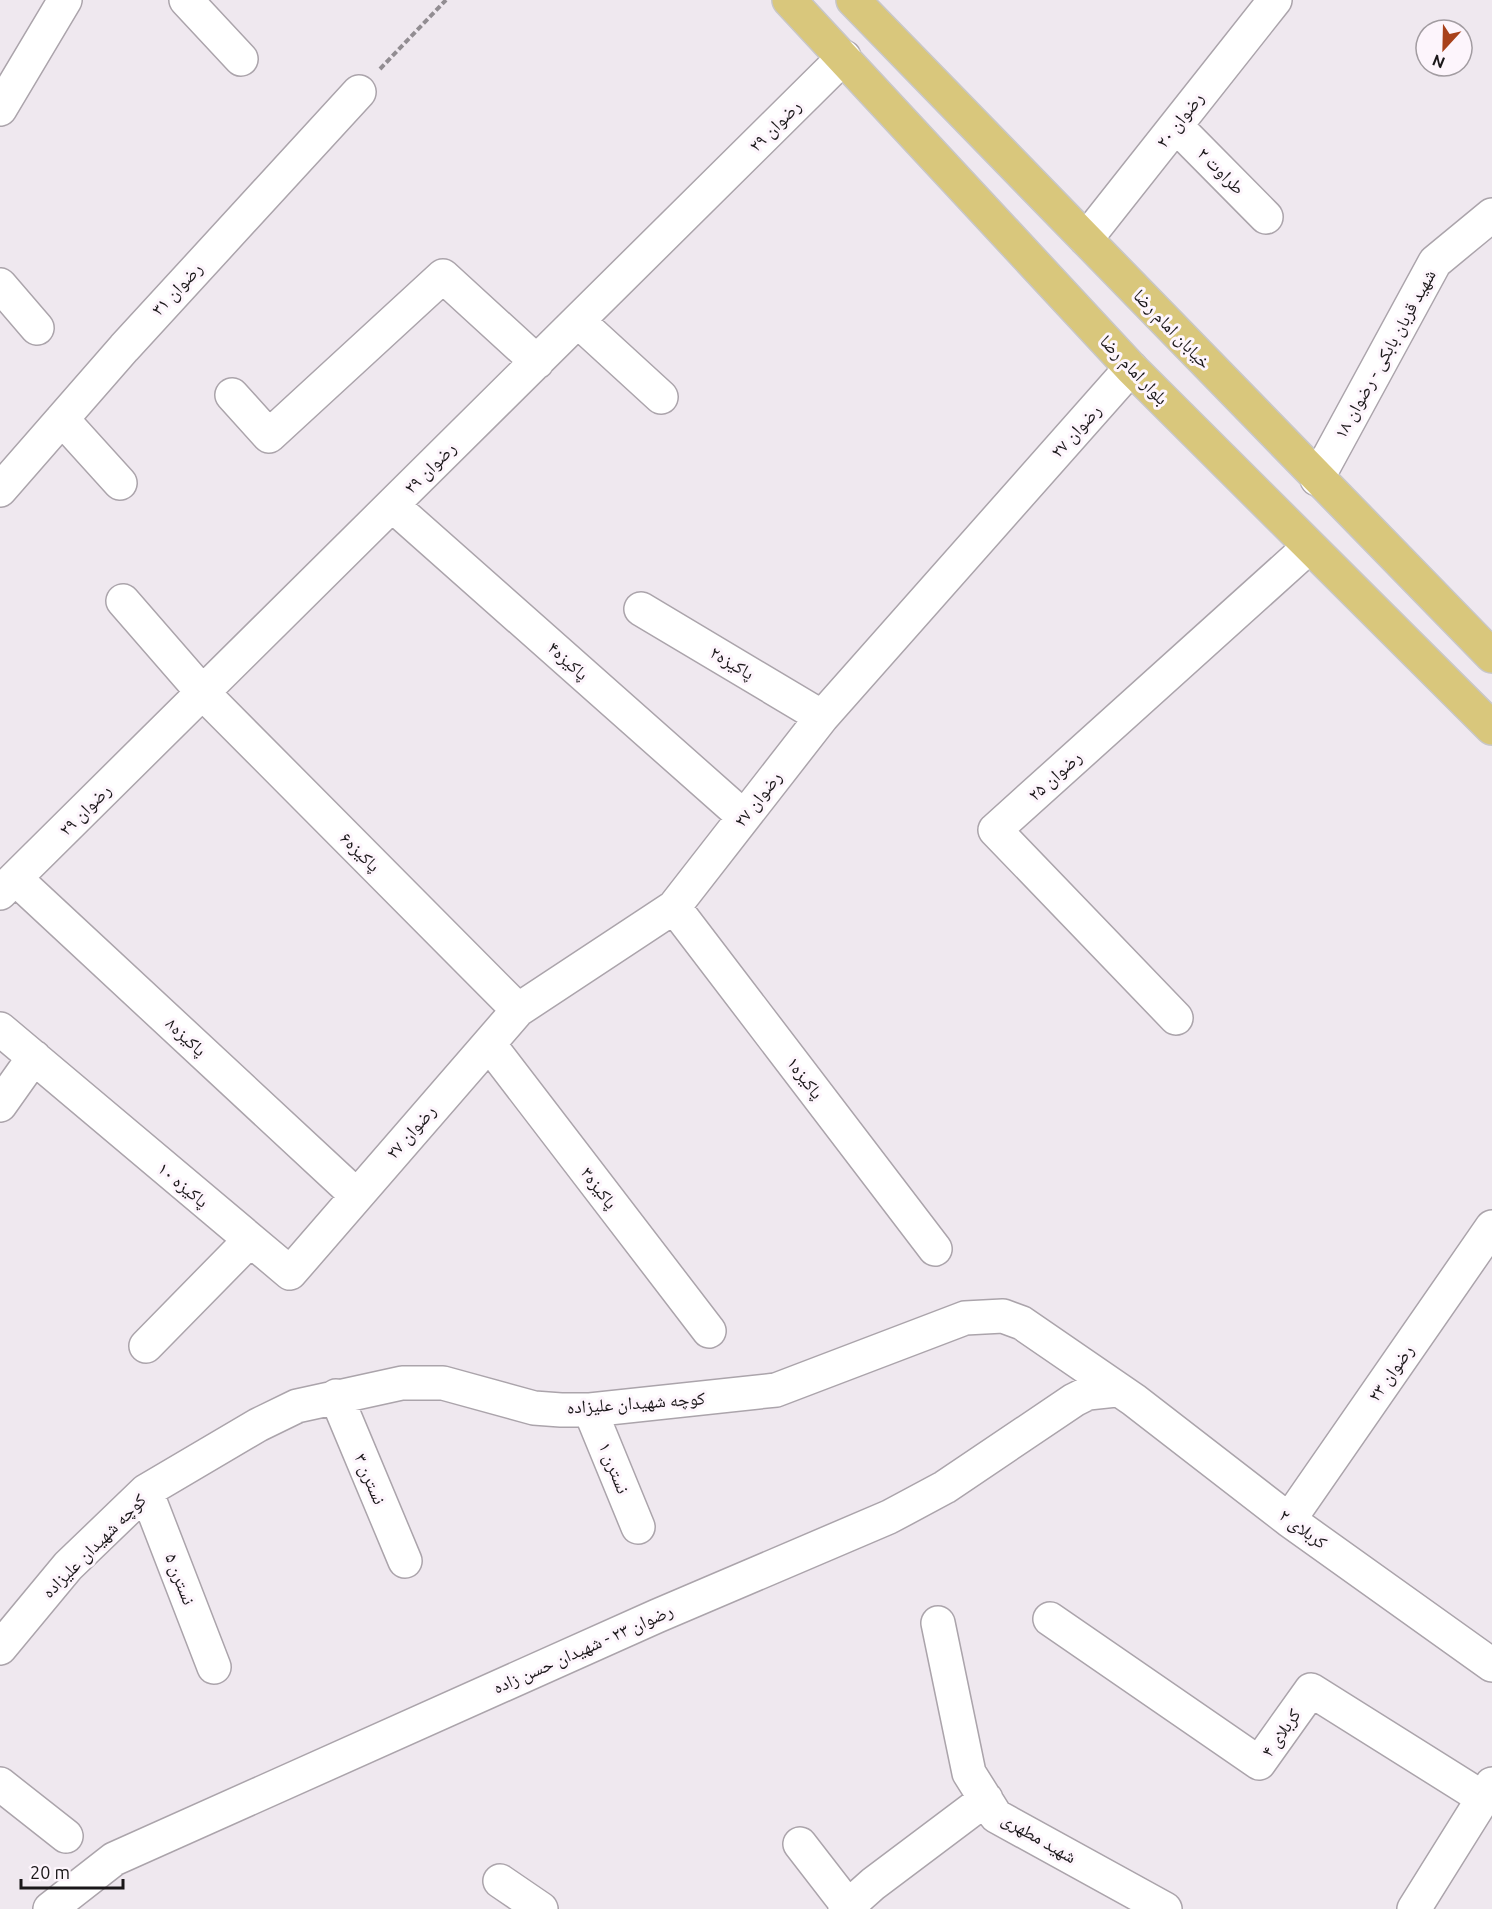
<svg xmlns="http://www.w3.org/2000/svg" width="1492" height="1909" font-family="Ubuntu,'Noto Naskh Arabic',sans-serif">
  <rect width="100%" height="100%" fill="#efe8ef"/>
  <g fill="none" stroke-linecap="round" stroke-linejoin="round">
    <defs>
      <path id="minor" d="M186,0l55,59
        M0,109l65,-109
        M1176,126l90,91
        M1086,239l189,-239
        M0,285l37,43
        M578,321l83,76
        M232,395l37,41 174,-160 94,86
        M62,419l58,64
        M1317,479l118,-217 57,-47
        M0,490l124,-142 235,-256
        M392,505l352,312
        M123,601l80,92 315,317
        M641,609l181,108
        M16,879l340,316
        M0,893l844,-836
        M674,907l261,342
        M1176,1018l-181,-188 314,-283
        M0,1029l290,244 228,-263 156,-103 148,-190 309,-349
        M489,1044l220,287
        M0,1105l34,-48
        M146,1346l103,-105
        M336,1396l69,165
        M590,1410l48,117
        M146,1491l68,176
        M1289,1520l203,-293
        M1050,1619l209,144 52,-73 172,108
        M938,1623l31,150 27,43 169,93
        M0,1648l68,-82 78,-75 112,-66 39,-19 105,-23h41l91,25 27,2h29l186,-20 189,-72 38,-2 19,7 112,77 155,120 203,145
        M0,1784l66,52
        M800,1844l48,62
        M500,1881l41,28
        M50,1909l64,-50 543,-243 232,-99 56,-30 129,-87 14,-7 28,-3
        M845,1909l28,-25 113,-85"/>
      <path id="tertiary" d="M1414,1909l78,-125"/>
      <path id="primary" d="M789,0l342,368 361,360
        M853,0l639,656"/>
    </defs>
    <use href="#minor" stroke="#aba4ab" stroke-width="36"/>
    <use href="#tertiary" stroke="#aba4ab" stroke-width="36"/>
    <use href="#primary" stroke="#c8c7c8" stroke-width="36"/>
    <path stroke="#928d92" stroke-width="4" stroke-dasharray="6 3" stroke-linecap="butt" d="M380,69l66,-69"/>
    <use href="#minor" stroke="#fff" stroke-width="33"/>
    <use href="#tertiary" stroke="#fff" stroke-width="33"/>
    <use href="#primary" stroke="#d9c77c" stroke-width="33"/>
  </g>
  <g text-anchor="middle" stroke-width="6" stroke-linejoin="round" paint-order="stroke">
    <g font-size="18" fill="#1a1719" stroke="#fdf5fc">
      <text transform="translate(1180 120) rotate(-52)" y="6">رضوان ۲۰</text>
      <text transform="translate(775 126) rotate(-45)" y="6">رضوان ۲۹</text>
      <text transform="translate(1221 171) rotate(45)" y="6">طراوت ۲</text>
      <text transform="translate(177 289) rotate(-47)" y="6">رضوان ۳۱</text>
      <text transform="translate(1172 329) rotate(46)" y="6">خیابان امام رضا</text>
      <text transform="translate(1385 354) rotate(-61)" y="6">شهید قربان بابکی - رضوان ۱۸</text>
      <text transform="translate(1134 370) rotate(46)" y="6">بلوار امام رضا</text>
      <text transform="translate(1076 431) rotate(-48)" y="6">رضوان ۲۷</text>
      <text transform="translate(430 468) rotate(-45)" y="6">رضوان ۲۹</text>
      <text transform="translate(568 661) rotate(42)" y="6">پاکیزه۴</text>
      <text transform="translate(732 663) rotate(31)" y="6">پاکیزه۲</text>
      <text transform="translate(1055 776) rotate(-42)" y="6">رضوان ۲۵</text>
      <text transform="translate(758 799) rotate(-52)" y="6">رضوان ۲۷</text>
      <text transform="translate(85 810) rotate(-45)" y="6">رضوان ۲۹</text>
      <text transform="translate(360 852) rotate(45)" y="6">پاکیزه۶</text>
      <text transform="translate(186 1037) rotate(43)" y="6">پاکیزه۸</text>
      <text transform="translate(805 1078) rotate(53)" y="6">پاکیزه۱</text>
      <text transform="translate(411 1132) rotate(-49)" y="6">رضوان ۲۷</text>
      <text transform="translate(183 1185) rotate(40)" y="6">پاکیزه ۱۰</text>
      <text transform="translate(599 1188) rotate(53)" y="6">پاکیزه۳</text>
      <text transform="translate(1391 1373) rotate(-55)" y="6">رضوان ۲۳</text>
      <text transform="translate(636 1403) rotate(-4)" y="6">کوچه شهیدان علیزاده</text>
      <text transform="translate(614 1468) rotate(68)" y="6">نسترن ۱</text>
      <text transform="translate(370 1479) rotate(67)" y="6">نسترن ۳</text>
      <text transform="translate(1303 1529) rotate(36)" y="6">کربلای ۲</text>
      <text transform="translate(94 1546) rotate(-45)" y="6">کوچه شهیدان علیزاده</text>
      <text transform="translate(180 1579) rotate(69)" y="6">نسترن ۵</text>
      <text transform="translate(583 1649) rotate(-24)" y="6">رضوان ۲۳ - شهیدان حسن زاده</text>
      <text transform="translate(1281 1733) rotate(-55)" y="6">کربلای ۴</text>
      <text transform="translate(1039 1838) rotate(30)" y="6">شهید مطهری</text>
    </g>
  </g>
  <g transform="translate(1444 48) rotate(202)"><circle r="28" fill="#fdf5fc" stroke="#a29ca1" stroke-width="1.5"/>
  <path d="M0-4.5L10 22L0 15L-10 22Z" fill="#a8411b"/>
  <text y="-9" font-size="16" font-weight="bold" text-anchor="middle" fill="#1a1719">N</text>
  </g>
  <path d="M21 1879v9h102v-9" fill="none" stroke="#1a1719" stroke-width="3"/>
  <text x="30" y="1879" font-size="18" fill="#1a1719" stroke="#fdf5fc" stroke-width="4.5" paint-order="stroke">20 m</text>
</svg>
